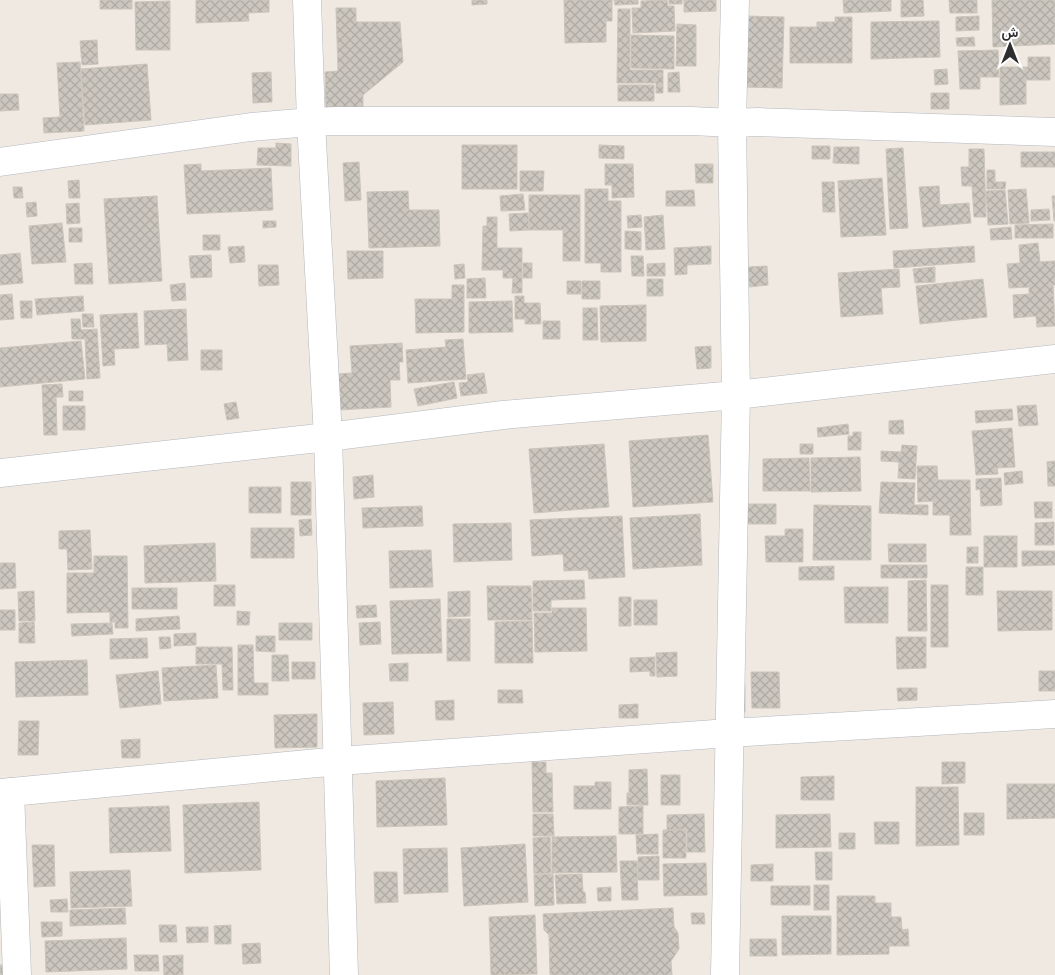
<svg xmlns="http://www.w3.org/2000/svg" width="1055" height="975" font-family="Signika,Vazirmatn,sans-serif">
  <defs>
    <pattern id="building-cross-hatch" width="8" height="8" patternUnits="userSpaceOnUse" patternTransform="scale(1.25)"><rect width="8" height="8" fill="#cbc7bf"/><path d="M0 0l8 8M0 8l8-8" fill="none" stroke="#afaba4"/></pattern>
  </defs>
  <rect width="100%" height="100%" fill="#efe9e1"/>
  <path fill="url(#building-cross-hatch)" stroke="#cbc5ba" d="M100,0h32v9h-32z
    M196,0h73v12l-21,1 1,8 -53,2z
    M472,0h15v4l-15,1z
    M564,0h48v21h-6v21l-41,1z
    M614,0h24v4l-23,1z
    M667,0l1,6h6l1,25 -42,2 -1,-25h9v-7z
    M669,0h13v4h-13z
    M684,0h32v11l-32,1z
    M843,0h48v11l-47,2z
    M901,0h22l1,16 -23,1z
    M949,0h28v13h-27z
    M992,0h63v44l-62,3z
    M170,1v49h-34l-1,-48z
    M336,8h20v14h44l3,40 -40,33v14h-37l-1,-37 13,-1z
    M618,9h12v61h33v23h-7v-10h-39z
    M745,16l39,1 -2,71 -39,-1z
    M979,16v14l-23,1v-14z
    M835,17h17v46h-62v-36h27v-5h18z
    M939,21l1,36 -69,2v-37z
    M677,24l19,1v41h-20z
    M631,35l43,1v33l-43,-1z
    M974,37l1,9h-18l-1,-8z
    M97,40l1,24 -16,1 -2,-24z
    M998,50l1,27h-19v12h-20l-2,-38z
    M1028,57h22v23h-24v24l-26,1v-38h28z
    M80,62l4,69 -40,2 -1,-15 17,-1 -3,-54z
    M147,64l4,56 -66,5 -4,-56z
    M947,69l1,15 -13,1 -1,-15z
    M271,72l1,30 -19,1 -1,-30z
    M679,72l1,20h-12v-19z
    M618,85h36v16h-36z
    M931,93h18v16h-18z
    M0,94h18l1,16 -19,1z
    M276,143l15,1v22l-34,-1 1,-17h18z
    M462,145h55v44h-55z
    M599,145l25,1v13l-25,-1z
    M812,146h18v13h-18z
    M834,147h25v17l-26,-1z
    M903,148l5,80 -18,1 -4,-80z
    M969,149h15l2,68h-12l-2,-31h-10l-1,-19h8z
    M1021,152h34v15h-34z
    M359,162l2,38 -16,1 -2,-38z
    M201,164v7l70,-3 2,42 -86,4 -3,-49z
    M605,164h28l1,33 -22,1v-13h-7z
    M695,164h18v19h-17z
    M987,170h8v12h11l-1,7h-18z
    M520,171h24l-1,20h-23z
    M882,178l4,57 -45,2 -3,-56z
    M79,180l1,18h-11l-1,-17z
    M822,182h12l1,30h-12z
    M939,186l1,19 29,-2 2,20 -48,4 -4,-40z
    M13,187h9l1,11h-9z
    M585,189h23v12h13v71h-20v-9h-16z
    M1026,189l3,34 -19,1 -2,-34z
    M694,190l1,16h-29v-15z
    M1005,190l3,34 -20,1 -2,-34z
    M408,191l1,19h30l1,36 -71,2 -2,-56z
    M523,194l2,16 -24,1 -1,-15z
    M529,195h51v66h-17v-31h-34z
    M157,196l5,85 -53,3 -5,-85z
    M1052,196h3v25h-1z
    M36,202l1,14 -10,1 -1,-14z
    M79,203l1,20 -13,1 -1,-20z
    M1049,209l1,11 -19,1v-11z
    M528,213l1,17 -19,1 -1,-17z
    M641,215l1,12 -14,1 -1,-12z
    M663,215l2,34 -19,1 -2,-33z
    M487,217h10v31h25v45h-10l1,-15h-10v-8h-21l1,-44h4z
    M263,221h13v6l-13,1z
    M62,223l4,39 -34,2 -3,-38z
    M1053,224v14h-38v-13z
    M1011,227l1,12 -21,1 -1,-11z
    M69,228h13v14h-13z
    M625,231l16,1v18l-16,-1z
    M203,235h17v15h-17z
    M1038,243l2,19 15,-1v24h-2l2,41 -18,1 -1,-11 -22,2 -1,-23 16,-1v-7l-20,1 -2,-24 13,-1 -1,-18z
    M244,246l1,16 -15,1 -2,-16z
    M711,246v18l-24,1v9l-12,1 -1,-27z
    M974,246l1,16 -81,6 -1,-17z
    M347,251h36v27l-35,1z
    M20,253l3,30 -23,2v-30z
    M211,255l1,22 -21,1 -2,-22z
    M631,256h12l1,20h-12z
    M92,263l1,21h-18l-1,-20z
    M523,263h9v15h-9z
    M665,263v13h-18v-12z
    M464,264l1,14 -10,1 -1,-14z
    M258,265h20l1,20 -20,1z
    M767,266l1,19 -19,2 -1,-20z
    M935,267v15l-20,1 -2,-14z
    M899,269l1,18 -19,1 2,26 -42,3 -3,-44z
    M485,278l1,20h-19v-19z
    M647,279h16v17h-16z
    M983,279l4,38 -67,7 -4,-38z
    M567,281h14v13h-14z
    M582,281h18v18h-18z
    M185,283l1,17 -14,1 -2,-16z
    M452,285h12v47l-48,1 -1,-34h37z
    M12,294l2,25 -14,1v-25z
    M83,296l1,15 -47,4 -2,-16z
    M515,296h9v7h16l1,21h-16v-5h-10z
    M20,301h12v17h-11z
    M512,301l1,31 -44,1v-31z
    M646,305v36l-45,1 -1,-36z
    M583,308h14l1,32h-15z
    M186,309l2,51 -20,1 -1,-17 -22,1 -1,-34z
    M137,313l2,35 -25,1 1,16 -12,1 -3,-51z
    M82,314h11l1,13h-11z
    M71,319h9l1,11 16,-1 3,49 -13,1 -2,-40h-13z
    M543,321h17v18h-17z
    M463,339l3,40 -58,4 -2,-33 40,-3 -1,-7z
    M81,341l4,38 -85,8v-39z
    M402,343l1,19h-4l1,18h-10l1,27 -52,3 -2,-36 15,-1 -2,-27z
    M711,346v22l-14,1 -2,-22z
    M201,350h21v20h-21z
    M484,373l3,20 -26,3 -2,-13 9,-1 -1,-7z
    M454,382l3,16 -39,8 -4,-17z
    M62,384l1,13h-7l1,38h-13l-2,-50z
    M69,391h14v10h-14z
    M236,402l3,16 -12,2 -3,-16z
    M1036,405l2,20 -19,1 -2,-20z
    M63,406h22v24h-22z
    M1012,409l1,11 -37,3 -1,-12z
    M903,420l1,14h-15v-13z
    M848,424l1,10 -31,3 -1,-9z
    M1012,428l3,39 -18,1 1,6 -22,1 -4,-44z
    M853,432h8v18h-13v-14h5z
    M708,435l5,67 -80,5 -4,-66z
    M604,444l5,63 -75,6 -5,-64z
    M800,444h13v10h-13z
    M902,445l15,1 -2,33 -17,-1 1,-16 -18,-1v-10l20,1z
    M860,457l1,34 -50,1v-34z
    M809,458l1,33h-47v-32z
    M1055,461v25h-7l-1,-24z
    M917,466h20l1,14h32l1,55h-21v-20h-17v-14l-15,1z
    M1022,471l1,12 -18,2 -1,-12z
    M373,475l1,22 -20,2 -1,-22z
    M1001,478l1,27 -21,1 -1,-17 -4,1v-11z
    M291,482h20v33h-20z
    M881,482l34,1 -1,22h14v10l-49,-2z
    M249,487h32v26h-32z
    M1034,502h18v16h-17z
    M747,504h29v20h-29z
    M814,505l57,1v54h-58z
    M422,506l1,20 -60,2 -1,-20z
    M700,514l2,51 -69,4 -3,-51z
    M622,516l3,61 -36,2 -1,-9 -24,1 -1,-17 -31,2 -2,-36z
    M311,519l1,16 -12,1 -1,-16z
    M1054,522v23h-19v-22z
    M511,523l1,37 -58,2 -1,-38z
    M251,528h43v30h-43z
    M785,529h18v33h-37l-1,-26h20z
    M90,530l2,39 -24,1 -1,-21h-8v-18z
    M984,536h33v31h-33z
    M215,543l1,38 -71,2 -1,-37z
    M888,544h38v18h-37z
    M967,547h11v16h-11z
    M431,550l2,37 -43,1 -1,-37z
    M1022,551h33v14l-33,1z
    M94,556h33l1,72h-13v-6h-5v-10l-43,1v-40h27z
    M0,563h15l1,25 -16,1z
    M881,565h46v13h-46z
    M834,566v14h-35v-13z
    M966,567h17v28h-17z
    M584,580l1,19 -34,1v11h-18v-30z
    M926,580l1,51h-19v-50z
    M214,585h21v21h-21z
    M931,585h17v62h-17z
    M487,586h44l1,34h-44z
    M844,587h44v36h-43z
    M132,588h45v21h-45z
    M34,591l1,30h-16l-1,-29z
    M470,591v25l-22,1v-25z
    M997,591h55v39l-54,1z
    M619,597h12v29h-12z
    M440,599l2,54 -50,1 -2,-53z
    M634,600h23v25h-23z
    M376,605l1,12 -20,1 -1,-12z
    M552,608h34l1,43 -52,1 -1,-39h18z
    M0,610h15v20h-15z
    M237,611l13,1 -1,13h-12z
    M179,616l1,13 -44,2v-12z
    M447,619h23v42h-23z
    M532,621l1,42h-38v-41z
    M34,622l1,21h-16v-20z
    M380,622l1,22 -21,1 -1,-22z
    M112,623l1,11 -41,2 -1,-12z
    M279,623h33v17h-33z
    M196,633v12l-22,1v-12z
    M256,636h19v16l-19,-1z
    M159,637h11l1,11 -11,1z
    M896,637h30v31l-29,1z
    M147,638l1,20 -38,1v-20z
    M238,645h15l1,38h14v12h-30z
    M196,647h36l1,43h-10l-1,-26h-26z
    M677,652v24l-20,1 -1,-24z
    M272,655h16l1,26h-17z
    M655,657v19h-5v-5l-20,1v-14z
    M87,660l1,35 -72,2 -1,-35z
    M292,662h23v17h-23z
    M408,663v18h-18l-1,-17z
    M216,665l2,33 -54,3 -2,-33z
    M158,671l3,33 -41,4 -4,-33z
    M1039,671h16v20h-16z
    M751,672h28l1,36h-28z
    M736,684h9v28h-9z
    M897,688h20v12l-19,1z
    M498,690h24l1,13h-25z
    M454,700v20h-18l-1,-19z
    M393,702l1,32 -30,1 -1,-32z
    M638,704v14h-19v-13z
    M317,714v33l-42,1 -1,-33z
    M19,721h20l-1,34h-20z
    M140,739v19h-18l-1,-18z
    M532,762h14v11h6l1,39h-20z
    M942,762h23v21l-23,1z
    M647,769l1,36h-21v-12h2v-23z
    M661,775h19v30h-19z
    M834,776v24h-33v-23z
    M445,778l2,47 -70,2 -1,-46z
    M595,782h16v27h-37v-23h21z
    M1007,784h48v34l-48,1z
    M916,787h42l1,58 -43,1z
    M259,802l2,68 -76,3 -2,-68z
    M169,806l2,45 -61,2 -1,-45z
    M643,806v28h-24v-27z
    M964,813h20v22h-20z
    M533,814h20l1,22h-21z
    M704,814l1,38h-18v-23l-20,1v-15z
    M830,814l1,33 -55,1v-33z
    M874,822h25v22h-24z
    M663,830h23v28h-23z
    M839,833h16v16h-16z
    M658,834v20h-21l-1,-19z
    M616,836l1,36 -65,1v-36z
    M550,837l1,36 -17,1 -1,-36z
    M525,844l3,58 -64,4 -3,-58z
    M32,845h22l1,41 -21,1z
    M447,848l1,44 -44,2 -1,-45z
    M815,852h17v28h-16z
    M659,856v24h-21v-23z
    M620,861h17l1,39h-16z
    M706,863l1,32 -43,1 -1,-32z
    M773,864v17h-22v-16z
    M130,870l2,36 -61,2 -1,-36z
    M374,872h23l1,30 -23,1z
    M553,874l1,31 -19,1 -1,-31z
    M582,874l1,18h2l1,11 -29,1 -2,-29z
    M814,885h15v25h-15z
    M771,886h39v19h-39z
    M611,887v14h-13l-1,-13z
    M837,896h38v7h16v14h10l1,13 6,-1 1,17h-20v8l-52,1z
    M67,899l1,13h-17l-1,-12z
    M125,908l1,16 -56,2v-16z
    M673,908l1,19 4,6 1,16 -8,12 1,14h-122l-1,-40 -5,-5 -1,-16z
    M691,913h13l1,11h-13z
    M535,915l2,59 -46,1 -2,-58z
    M782,916h49v38l-49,1z
    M41,922h21v14l-20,1z
    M159,925h17l1,17h-17z
    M231,925v19h-16l-1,-18z
    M186,927h22v15l-21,1z
    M126,938l1,31 -81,3 -1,-31z
    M750,939h26l1,17h-27z
    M260,943l1,20 -18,1 -1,-20z
    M134,955h24l1,16h-24z
    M183,955v20h-19l-1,-19z
    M0,965h8l1,10h-9z"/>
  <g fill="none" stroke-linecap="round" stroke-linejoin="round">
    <defs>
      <path id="street" d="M307,0l4,122 17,315 16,538
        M0,162l251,-35 60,-5 25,-1h356l40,2 26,-1 297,10
        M0,473l328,-36 175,-22 233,-20 319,-36
        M10,792l7,183
        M0,793l339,-32 390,-28 326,-19
        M725,975l11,-580 -4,-272 3,-123"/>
    </defs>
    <use href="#street" stroke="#b4b7c1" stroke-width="29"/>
    <use href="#street" stroke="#fff" stroke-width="28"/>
  </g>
  <g transform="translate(1010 45)" stroke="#ffffff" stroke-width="4" paint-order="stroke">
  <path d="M0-4L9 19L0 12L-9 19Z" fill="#2e2e2e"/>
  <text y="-8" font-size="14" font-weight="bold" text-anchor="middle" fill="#2e2e2e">ش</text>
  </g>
</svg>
